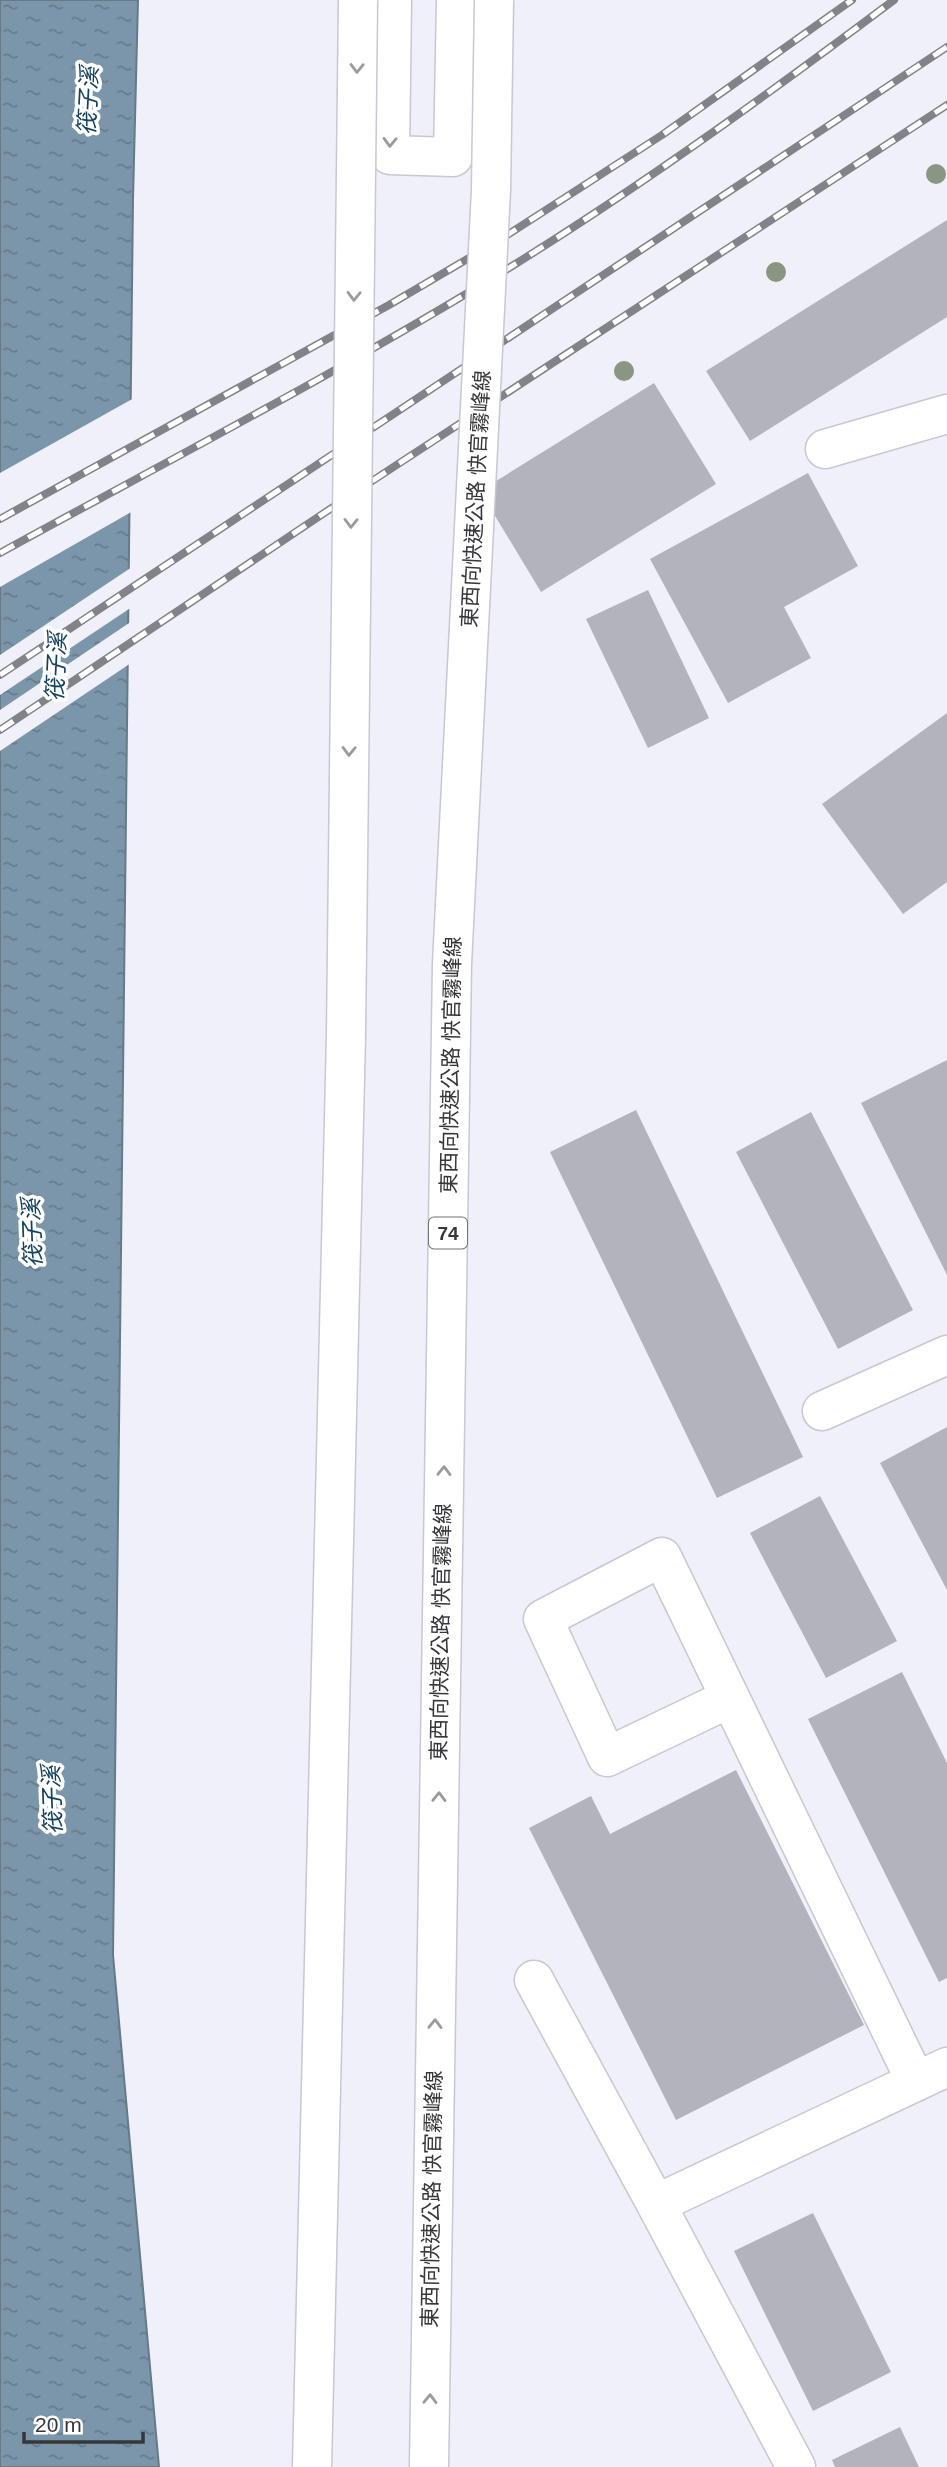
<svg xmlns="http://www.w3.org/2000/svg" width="947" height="2467" font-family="Helvetica,'Noto Sans TC',sans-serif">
  <defs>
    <pattern id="water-ripples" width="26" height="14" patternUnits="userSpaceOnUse" patternTransform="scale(1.75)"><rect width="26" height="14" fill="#7b96aa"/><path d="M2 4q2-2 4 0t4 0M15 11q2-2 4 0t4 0" fill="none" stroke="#667b8b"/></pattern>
  </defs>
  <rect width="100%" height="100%" fill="#eff0f9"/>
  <path fill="url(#water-ripples)" stroke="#667a88" stroke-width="2" d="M0,0h138l-5,199 -20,1756 46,512h-159z"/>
  <path fill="#eff0f9" d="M134,398l-1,113 -133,76v-114z
    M132,567v40l-132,88v-40z
    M132,621l-1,42 -131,88v-41z"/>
  <path fill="#b2b3bc" d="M947,220v97l-197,124 -44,-70z
    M654,383l62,101 -175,108 -61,-101z
    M808,473l50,93 -74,41 27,51 -83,45 -78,-144z
    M648,590l61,128 -61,30 -62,-129z
    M947,713v169l-44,32 -81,-110z
    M947,1060v215l-86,-172z
    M636,1110l167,347 -86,41 -167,-346z
    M811,1112l102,198 -75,39 -102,-197z
    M947,1427v163l-67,-127z
    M820,1496l77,145 -71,37 -76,-145z
    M902,1672l45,91v215l-8,4 -131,-263z
    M736,1770l128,255 -188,95 -147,-292 62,-32 19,38z
    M813,2213l78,159 -78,39 -79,-160z
    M900,2427l19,40h-84l-3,-7z"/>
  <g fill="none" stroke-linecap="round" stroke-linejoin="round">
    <defs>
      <path id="minor" d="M392,0l-2,155 63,2 3,-157
        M825,449l122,-35
        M822,1411l125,-56
        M730,1698l-123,59 -64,-138 119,-62 254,525
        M534,1980l122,224
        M796,2467l-140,-263 291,-137"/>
    </defs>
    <use href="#minor" stroke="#c7c8d1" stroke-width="41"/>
    <use href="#minor" stroke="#fff" stroke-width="38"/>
    <defs>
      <path id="rail" d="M0,519l389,-214 109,-64 164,-106 190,-135
        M0,553c173,-95 349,-186 517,-290 130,-81 254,-171 377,-263
        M0,675l947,-628
        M0,730l366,-245 581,-380"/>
    </defs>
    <use href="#rail" stroke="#828388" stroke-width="8"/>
    <use href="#rail" stroke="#fff" stroke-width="5" stroke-dasharray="16" stroke-linecap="butt"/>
    <defs>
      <path id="highway-bridge" d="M312,2467l34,-1432 12,-1035
        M429,2467l23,-1503 39,-774 3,-190"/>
    </defs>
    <use href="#highway-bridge" stroke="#c7c8d1" stroke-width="41" stroke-linecap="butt"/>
    <use href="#highway-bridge" stroke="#fff" stroke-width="38"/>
  </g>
  <g fill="#899683">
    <circle cx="936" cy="174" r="10"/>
    <circle cx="776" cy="272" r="10"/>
    <circle cx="624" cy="371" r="10"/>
  </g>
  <defs><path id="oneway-chevron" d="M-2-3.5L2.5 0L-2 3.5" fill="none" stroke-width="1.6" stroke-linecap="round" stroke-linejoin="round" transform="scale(1.75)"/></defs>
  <g stroke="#9a9b9c">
    <use href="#oneway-chevron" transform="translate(357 68) rotate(91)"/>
    <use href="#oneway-chevron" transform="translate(390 142) rotate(91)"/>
    <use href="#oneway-chevron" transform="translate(354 296) rotate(91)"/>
    <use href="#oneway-chevron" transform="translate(351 523) rotate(91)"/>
    <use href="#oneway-chevron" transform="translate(349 751) rotate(91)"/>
    <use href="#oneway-chevron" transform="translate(444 1471) rotate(-89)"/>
    <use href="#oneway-chevron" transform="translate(439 1797) rotate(-89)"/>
    <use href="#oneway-chevron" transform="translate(435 2024) rotate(-89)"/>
    <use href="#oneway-chevron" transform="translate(430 2399) rotate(-89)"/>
  </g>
  <g text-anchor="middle" stroke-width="7" stroke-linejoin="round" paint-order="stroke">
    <rect fill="#fff" stroke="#727375" stroke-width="2" x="429" y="1217.5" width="38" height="31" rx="5"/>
    <g font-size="19" font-weight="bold" fill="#36373a">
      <text x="448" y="1240">74</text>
    </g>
    <g font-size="21" fill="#36373a" stroke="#fff">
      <text transform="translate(476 499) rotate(-87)" y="7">東西向快速公路 快官霧峰線</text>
      <text transform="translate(451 1065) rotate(-89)" y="7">東西向快速公路 快官霧峰線</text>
      <text transform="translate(441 1632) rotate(-89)" y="7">東西向快速公路 快官霧峰線</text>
      <text transform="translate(432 2199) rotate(-89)" y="7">東西向快速公路 快官霧峰線</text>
    </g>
    <g font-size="23" font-style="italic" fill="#124260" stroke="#fff">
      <text transform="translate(88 101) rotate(-87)" y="8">筏子溪</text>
      <text transform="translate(56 667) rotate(-87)" y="8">筏子溪</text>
      <text transform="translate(32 1233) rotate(-92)" y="8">筏子溪</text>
      <text transform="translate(52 1800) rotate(-92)" y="8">筏子溪</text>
    </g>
  </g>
  <path d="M24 2432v10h119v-10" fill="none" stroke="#36373a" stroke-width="3.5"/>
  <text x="35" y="2432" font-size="21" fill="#36373a" stroke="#ffffff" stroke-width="5" paint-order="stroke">20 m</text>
</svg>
